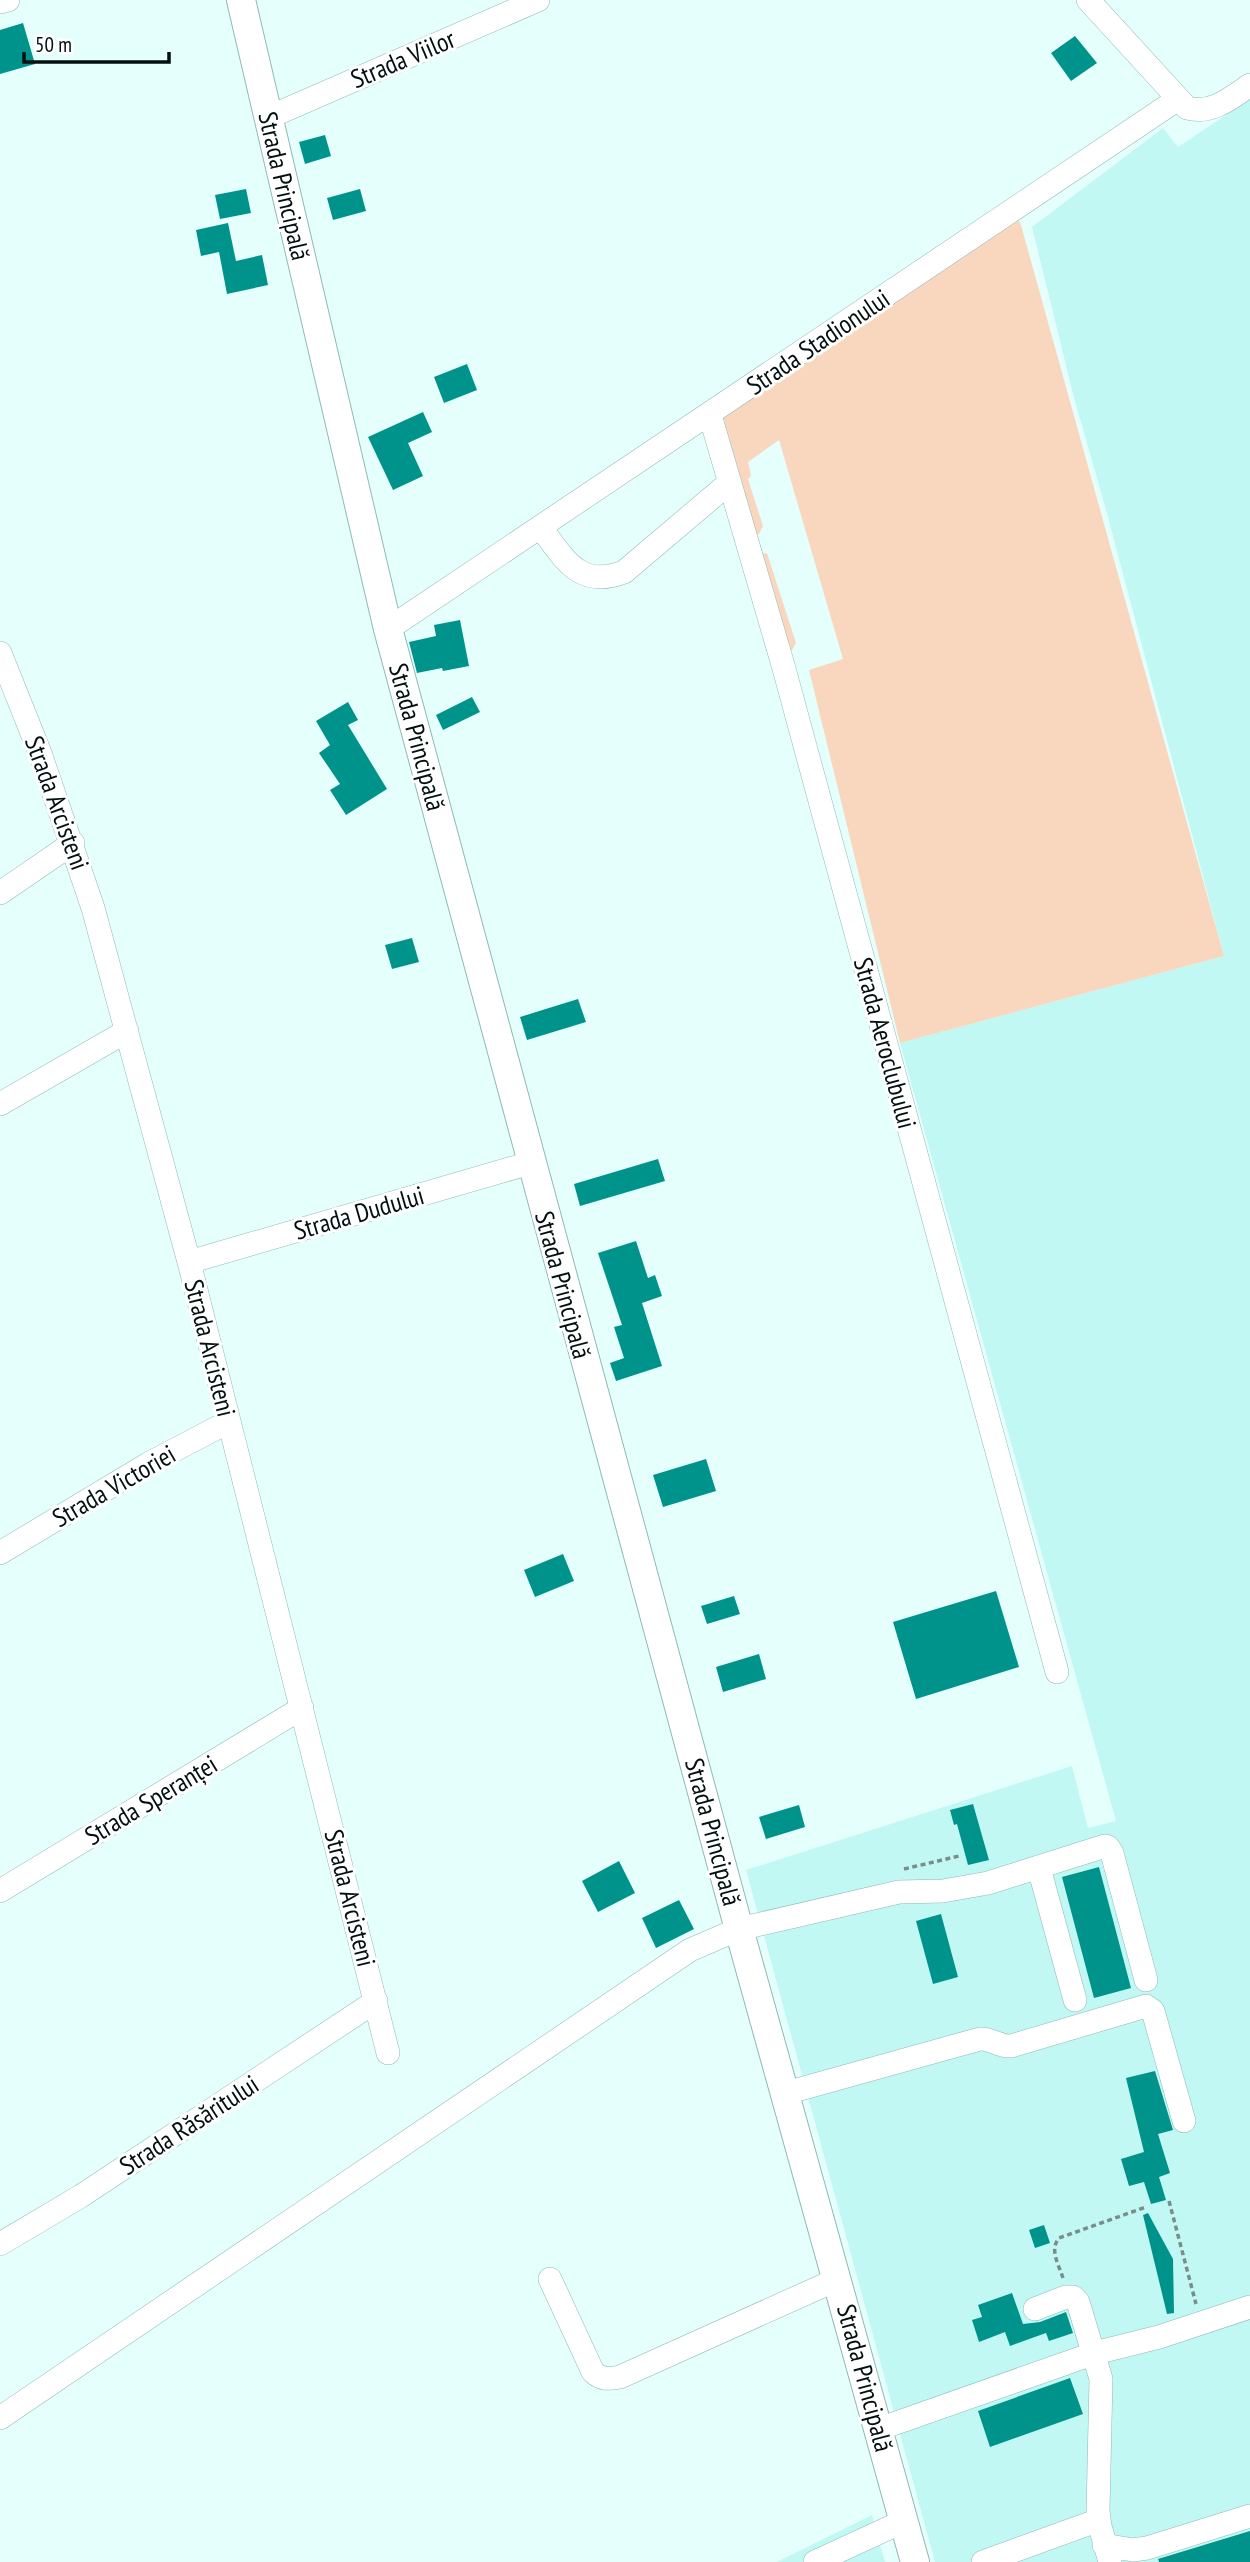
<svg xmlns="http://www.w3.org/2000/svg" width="1250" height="2562" font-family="'PT Sans Narrow',sans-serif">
  <rect width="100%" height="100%" fill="#e5fffc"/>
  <path fill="#c2f8f3" d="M1250,99v2463h-315l-189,-692 326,-104 16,62 28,-7 -216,-778 324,-87 -116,-439 -35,-123 -41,-167 131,-99 15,19z
    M872,2515l13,47h-108z"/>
  <path fill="#f9d7bf" d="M1015,213l6,12 203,731 -324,87 -91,-373 34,-11 -64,-219 -31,22 3,14 -3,3 15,47 -4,8 -8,2 -35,-89 8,-35z
    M767,553l29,90 -4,7h-7l-25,-96z"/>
  <path fill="#00938c" d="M23,23l12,41 -35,10v-44z
    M1075,36l22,27 -26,18 -20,-28z
    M325,135l6,21 -26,8 -6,-22z
    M246,189l5,24 -31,6 -5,-24z
    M360,189l6,22 -33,9 -6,-22z
    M228,223l8,38 26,-6 6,30 -41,9 -8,-42 -18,4 -5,-26z
    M467,364l10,26 -33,13 -10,-26z
    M423,412l9,20 -24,11 15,33 -30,14 -25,-53z
    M460,620l9,46 -26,5 -1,-3 -25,5 -8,-31 27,-6 -2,-11z
    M472,697l8,15 -37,18 -7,-15z
    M348,702l10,18 -10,5 39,64 -41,26 -16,-25 10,-6 -21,-31 11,-8 -14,-24z
    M412,938l7,24 -27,7 -7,-24z
    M578,999l8,23 -59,18 -7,-23z
    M658,1159l7,22 -85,25 -6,-22z
    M636,1241l12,37 7,-3 7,21 -20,7 20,63 -46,15 -6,-18 14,-5 -10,-31 8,-2 -24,-72z
    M706,1459l10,32 -53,16 -10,-32z
    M563,1554l11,27 -39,16 -11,-27z
    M996,1591l23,76 -103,32 -23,-77z
    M734,1596l6,18 -33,10 -6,-18z
    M759,1654l7,25 -43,13 -7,-25z
    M973,1804l16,56 -21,5 -11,-41 -3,1 -4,-15z
    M799,1805l6,22 -39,12 -7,-22z
    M619,1861l16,32 -37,19 -16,-31z
    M1099,1867l32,121 -37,10 -32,-121z
    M679,1900l15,29 -38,19 -14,-30z
    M941,1914l17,63 -25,7 -17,-63z
    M1155,2071l18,59 -15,4 12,39 -11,4 7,23 -15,4 -7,-22 -15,4 -8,-27 23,-7 -18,-74z
    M1148,2213l25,46 1,54 -7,1 -24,-99z
    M1044,2225l6,18 -15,5 -6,-18z
    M1012,2293l11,31 17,-2 26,-10 7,21 -24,8 -3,-8 -36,13 -5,-14 -26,10 -7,-22 10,-3 -4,-12z
    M1070,2378l13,36 -93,33 -12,-36z
    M1250,2531v31h-91l-1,-3z"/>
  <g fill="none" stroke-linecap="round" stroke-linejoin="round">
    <defs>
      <path id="minor" d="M1088,0l99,108c24,7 44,-10 63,-23
        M0,2l8,-2
        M267,118l271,-118
        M710,415l73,250 274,1007
        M541,528c24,32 39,61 83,44l105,-89
        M388,629l790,-530
        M0,653l40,100 53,155 96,354 199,791
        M0,893l73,-50
        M0,1104l127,-73
        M189,1262l341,-99
        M0,1553l148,-89 80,-42
        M1039,1868l36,132
        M0,1891l302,-183
        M786,2093l194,-54c11,-1 19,8 31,7l135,-40 7,5 31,110
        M0,2244l81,-48 295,-195
        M550,2279l43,93c9,8 15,7 27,5l218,-98
        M1035,2309l31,-12h7l5,5 23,77 -3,132 2,15 10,36
        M0,2418l690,-468 49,-21 160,-37 44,-1 45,-8 117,-37 3,1 4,6 34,127
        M879,2429l216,-76 64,-16 91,-30
        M1104,2545l29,5 14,-2 103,-32
        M815,2562l89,-41
        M983,2562l116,-42"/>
      <path id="major" d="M241,0l147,629 351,1300 176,633"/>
    </defs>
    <use href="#minor" stroke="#8fb9b5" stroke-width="24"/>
    <use href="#major" stroke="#8fb9b5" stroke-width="30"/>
    <path stroke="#798e8b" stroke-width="3.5" stroke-dasharray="5 3.5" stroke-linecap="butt" d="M904,1869l55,-13
      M1169,2201l27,103
      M1063,2278c-4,-13 -14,-28 -4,-40l87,-31"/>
    <use href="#minor" stroke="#fff" stroke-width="23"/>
    <use href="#major" stroke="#fff" stroke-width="28"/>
  </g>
  <g text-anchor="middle" stroke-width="6" stroke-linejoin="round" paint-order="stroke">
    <g font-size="26" fill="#02100f" stroke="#fff">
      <text transform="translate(403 59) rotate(-23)" y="9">Strada Viilor</text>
      <text transform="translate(284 186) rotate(77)" y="9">Strada Principală</text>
      <text transform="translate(818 342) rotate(-34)" y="9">Strada Stadionului</text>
      <text transform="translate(417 737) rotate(75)" y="9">Strada Principală</text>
      <text transform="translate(57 803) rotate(70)" y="9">Strada Arcisteni</text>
      <text transform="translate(885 1043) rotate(75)" y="9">Strada Aeroclubului</text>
      <text transform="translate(359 1213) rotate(-16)" y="9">Strada Dudului</text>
      <text transform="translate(563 1285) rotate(75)" y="9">Strada Principală</text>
      <text transform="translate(210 1348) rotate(76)" y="9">Strada Arcisteni</text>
      <text transform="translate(114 1486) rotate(-30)" y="9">Strada Victoriei</text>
      <text transform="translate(151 1800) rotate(-31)" y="9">Strada Speranței</text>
      <text transform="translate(713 1832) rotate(75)" y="9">Strada Principală</text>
      <text transform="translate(350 1898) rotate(76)" y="9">Strada Arcisteni</text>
      <text transform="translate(189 2125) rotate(-33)" y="9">Strada Răsăritului</text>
      <text transform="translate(865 2378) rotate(75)" y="9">Strada Principală</text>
    </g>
  </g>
  <path d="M24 52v10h145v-10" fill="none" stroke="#02100f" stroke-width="3.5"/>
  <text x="35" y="52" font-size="21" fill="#02100f" stroke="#ffffff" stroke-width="5" paint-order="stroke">50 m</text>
</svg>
